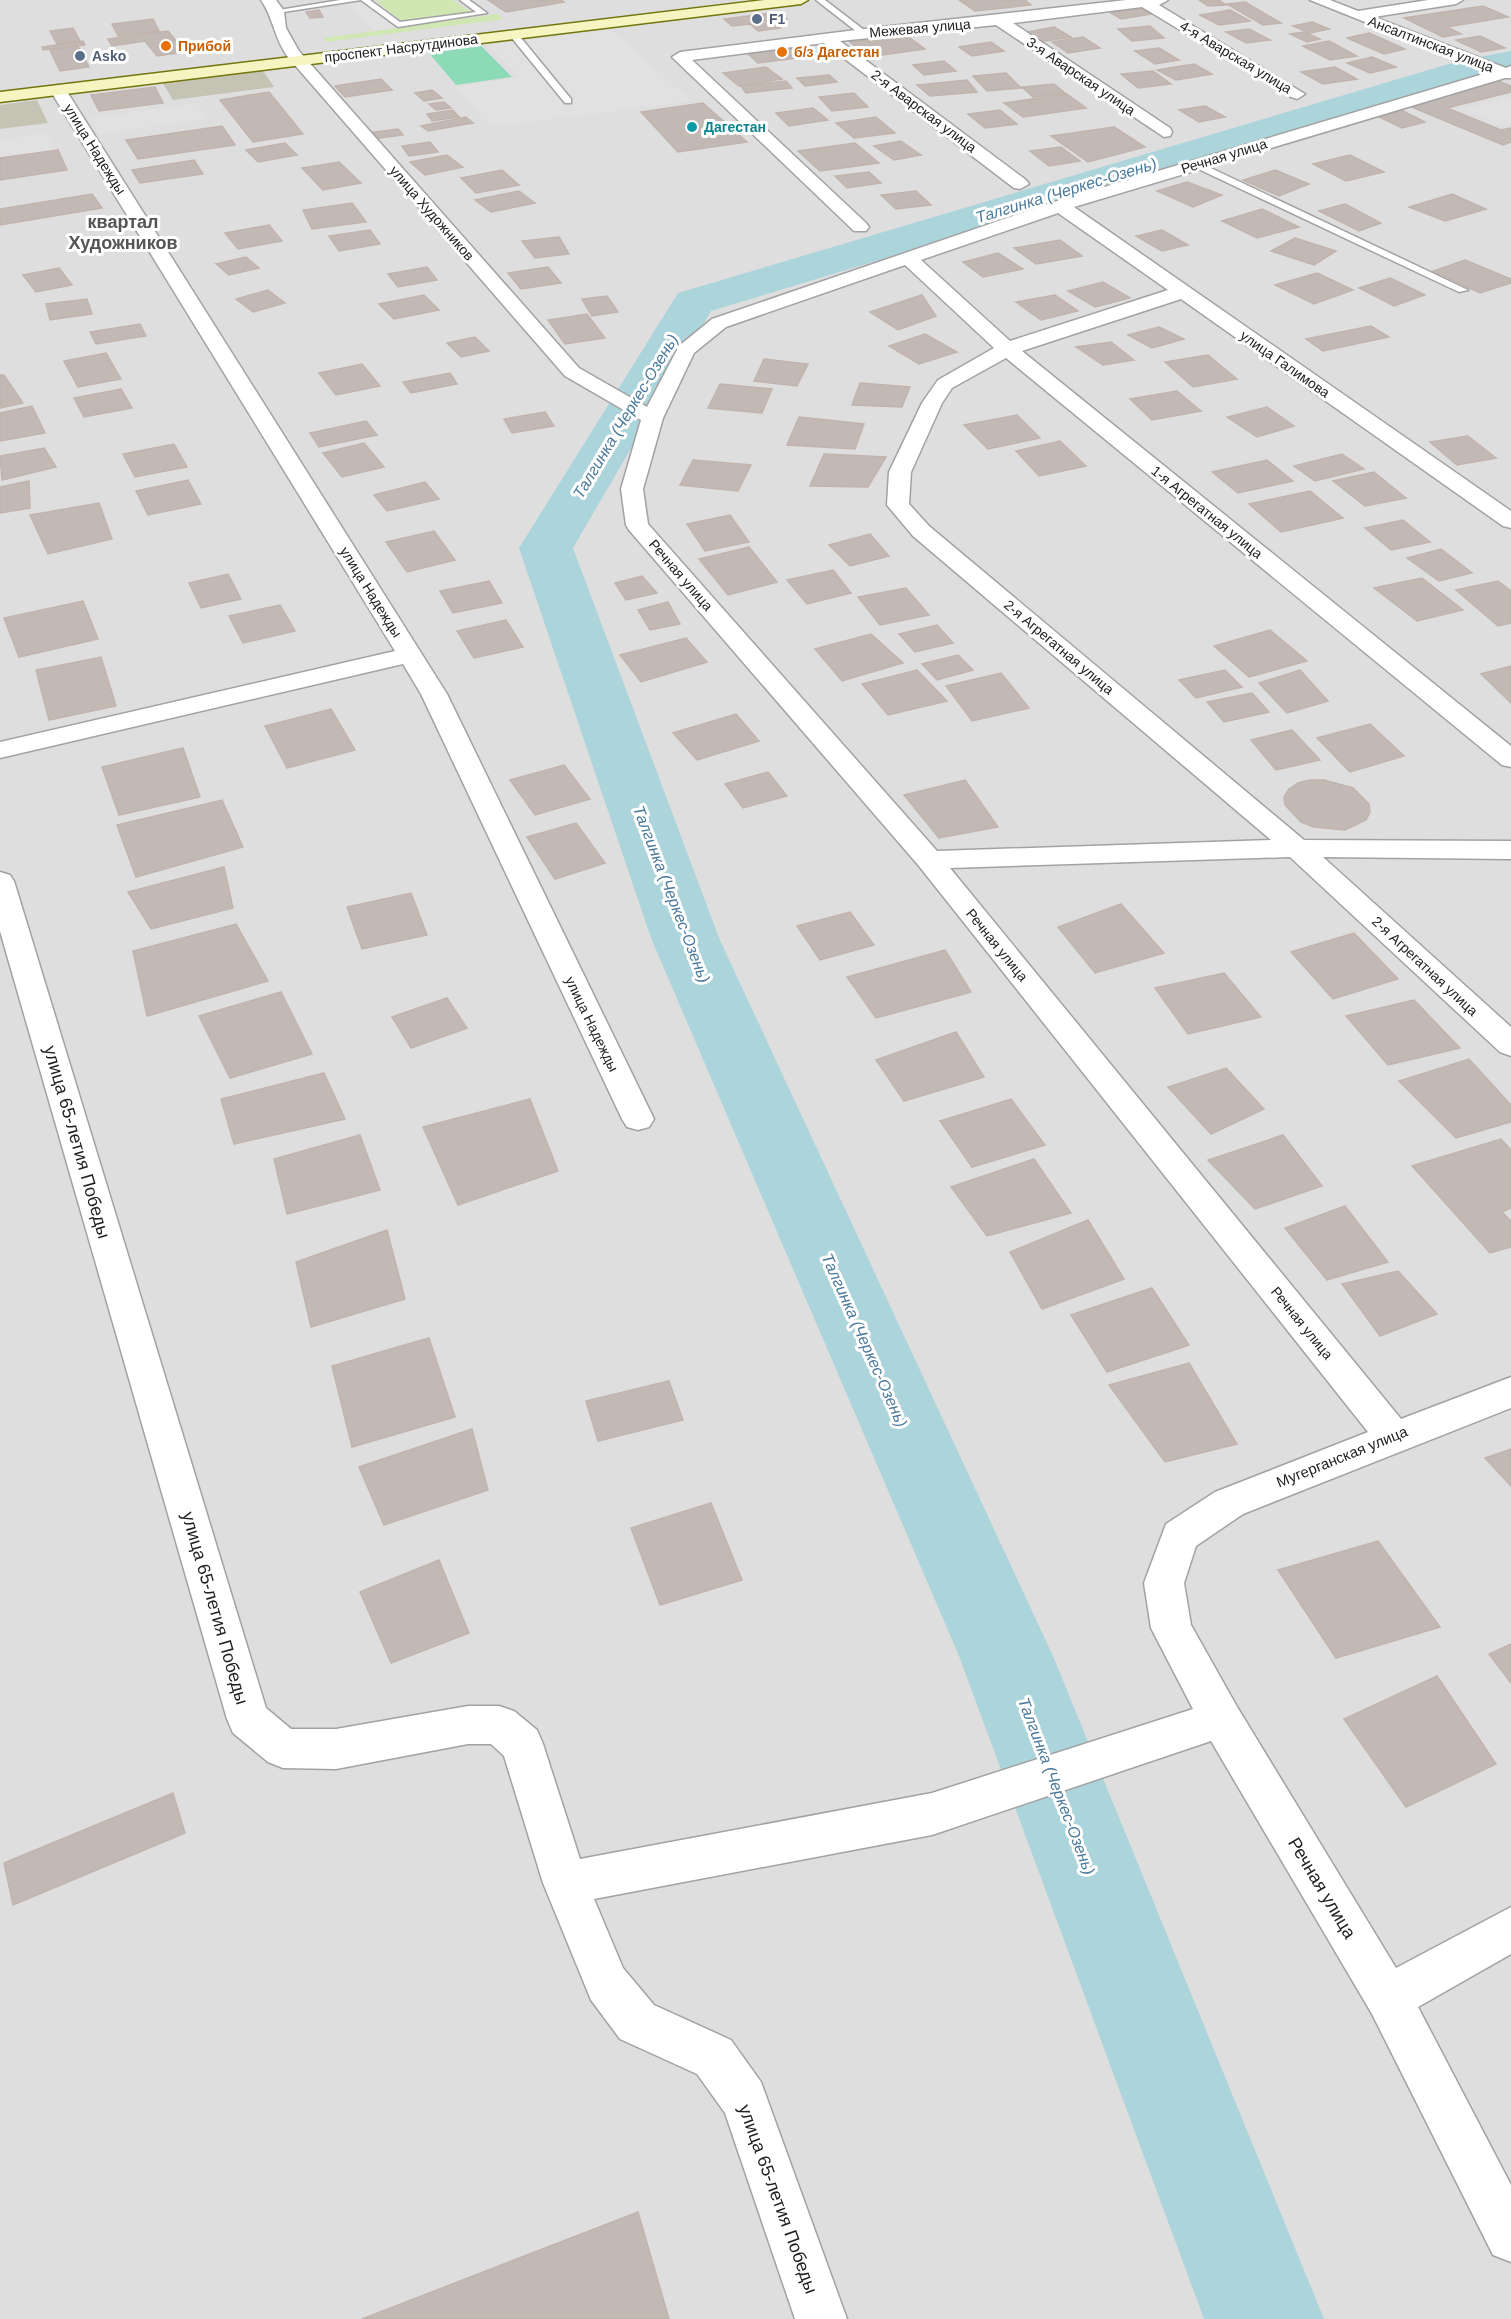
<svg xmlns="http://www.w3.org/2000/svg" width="1511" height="2319" font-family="Arial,sans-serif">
  <rect width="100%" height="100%" fill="#f1eee9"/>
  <path fill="#dfdedf" d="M0,0h1511v2319h-1511z"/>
  <path fill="#c5c4b4" d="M262,69l12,18 -101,13 -11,-18z
    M37,100l11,23 -48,6v-24z"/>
  <path fill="#d0e7b3" d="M384,0h68l19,12 -67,11 -29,-22z
    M497,14l7,5 -178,23 -3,-4z"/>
  <path fill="#8cdab6" d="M481,46l31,31 -56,8 -27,-32z"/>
  <path fill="#e1e1e1" d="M375,1l34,25 -34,5 -26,-26z
    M611,30l81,71 -202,26 -34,-40 65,-10 -32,-32z
    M1511,97v27l-7,2 -41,-17z
    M196,103l11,16 -108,15 -9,-16z
    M47,133l8,17 -55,7v-17z"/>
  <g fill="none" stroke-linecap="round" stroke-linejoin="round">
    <path fill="#acd4db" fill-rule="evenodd" d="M1511,51v22l-31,5 -769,233 -138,237 146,390 334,718 271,663h-120l-245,-663 -308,-718 -132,-390 159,-255 784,-233z"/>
  </g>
  <path fill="#c2b9b5" stroke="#c2b4ac" stroke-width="1.5" d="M488,0h73l3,2 -58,10z
    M959,0h66l6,5 -56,6z
    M1199,0h20l7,5 -18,1z
    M1245,2l36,21 -18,2 -36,-21z
    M1483,6l25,11 -61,10 14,7 -18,3 -39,-19z
    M1141,9l11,5 -31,5 -10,-6z
    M319,10l4,7 -13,1 -4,-6z
    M1230,10l20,11 -31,4 -19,-10z
    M779,12l8,7 -16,2 9,7 -22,3 -8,-7 -18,2 -8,-7z
    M153,19l6,12 -41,5 -6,-12z
    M1312,22l17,7 -19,4 -17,-7z
    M1150,26l14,12 -32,3 -14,-12z
    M1054,27l17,10 -32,5 -17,-9z
    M73,28l7,13 -23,3 -7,-13z
    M1249,29l21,11 -24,3 -20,-11z
    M168,31l17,21 -28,4 -12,-15 -33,5 -4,-7z
    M1304,32l16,7 -13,3 -17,-8z
    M1369,33l36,16 -21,5 -37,-16z
    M906,35l19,14 -57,8 -18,-15z
    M1480,36l25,12 -24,4 -25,-12z
    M1083,37l17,11 -32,5 -16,-11z
    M83,41l2,4 -42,5 -1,-3z
    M1329,41l28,15 -27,4 -27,-14z
    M991,42l13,9 -32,5 -13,-9z
    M805,43l15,12 -62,8 -14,-13z
    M78,46l11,21 -29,4 -10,-21z
    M1159,48l20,12 -24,4 -20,-13z
    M1372,57l24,10 -26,6 -23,-10z
    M944,61l12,10 -32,4 -11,-10z
    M1194,64l18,10 -36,6 -19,-10z
    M766,67l16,12 -43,7 -16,-13z
    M1335,67l22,12 -34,5 -22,-12z
    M1153,71l18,13 -33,4 -17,-14z
    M1006,73l15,15 -34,3 -14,-15z
    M829,75l8,7 -32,4 -8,-8z
    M381,79l11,11 -47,7 -10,-11z
    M967,80l10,12 -47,4 -13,-11z
    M1496,80l15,6v6l-64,16 54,22 10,-2v14l-8,3 -99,-41z
    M786,81l6,7 -46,5 -5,-7z
    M1054,84l11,9 -32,4 -11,-10z
    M155,87l8,16 -64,8 -8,-16z
    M432,90l10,8 -18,3 -9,-8z
    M269,92l34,42 -50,8 -33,-42z
    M854,93l14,14 -36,4 -13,-14z
    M1067,94l19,14 -63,9 -19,-14z
    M444,102l7,6 -15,2 -7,-6z
    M703,103l44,39 -69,10 -37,-40z
    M1205,106l20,11 -26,5 -20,-12z
    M813,108l15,12 -39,6 -13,-13z
    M1399,109l26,13 -23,6 -27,-13z
    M453,110l6,7 -27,4 -5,-7z
    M1000,110l17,14 -32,4 -17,-14z
    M466,117l7,6 -45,8 -7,-5z
    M876,117l19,16 -41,5 -18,-15z
    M222,126l13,19 -97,14 -12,-19z
    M1114,127l31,20 -57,15 -37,-26z
    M398,129l5,6 -31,4 -5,-6z
    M901,141l20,14 -27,5 -20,-14z
    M430,142l8,10 -29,4 -7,-10z
    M285,143l12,12 -39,7 -12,-12z
    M855,143l24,20 -59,8 -22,-20z
    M1061,147l19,14 -31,5 -19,-15z
    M58,150l9,20 -67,10v-22z
    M447,155l16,12 -38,8 -15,-13z
    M1350,155l34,17 -38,9 -33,-17z
    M194,160l9,14 -63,9 -8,-13z
    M339,162l22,21 -38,7 -21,-22z
    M502,170l17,15 -43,8 -15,-15z
    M1275,170l34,14 -30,12 -36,-16z
    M869,172l12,11 -34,5 -12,-12z
    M1187,182l35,13 -29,12 -36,-16z
    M519,191l16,12 -44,9 -16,-12z
    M916,191l15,14 -35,4 -15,-14z
    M92,194l10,14 -102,17v-16z
    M1452,194l34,15 -41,12 -36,-14z
    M352,203l14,19 -54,7 -9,-19z
    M1345,204l36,19 -22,8 -40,-20z
    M1262,209l37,18 -42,11 -35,-17z
    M269,225l13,16 -44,8 -13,-16z
    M370,230l10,14 -41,7 -10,-15z
    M1162,230l26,15 -26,6 -26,-15z
    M559,237l10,17 -34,4 -13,-17z
    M1295,238l41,13 -22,14 -43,-14z
    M1060,240l22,16 -46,8 -22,-16z
    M998,253l25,16 -40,8 -20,-15z
    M246,257l13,11 -30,7 -13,-11z
    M1465,260l46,19v4l-31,10 -47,-22z
    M427,267l10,13 -39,7 -10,-13z
    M548,267l13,16 -40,6 -13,-16z
    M59,268l13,17 -36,7 -13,-17z
    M1317,273l36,17 -39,14 -39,-19z
    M1390,278l35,17 -31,11 -35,-18z
    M1103,282l27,16 -35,9 -27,-16z
    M268,290l17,13 -32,9 -17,-13z
    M424,295l15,15 -45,9 -15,-15z
    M922,295l14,21 -38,14 -28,-18z
    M1055,295l23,16 -37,9 -25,-18z
    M607,296l11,16 -26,4 -10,-17z
    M87,299l5,15 -42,6 -4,-16z
    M587,314l18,24 -40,6 -17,-24z
    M140,324l6,12 -50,8 -6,-12z
    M1371,326l18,11 -66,14 -17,-12z
    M1159,327l25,12 -32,9 -24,-13z
    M925,334l32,18 -38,12 -30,-18z
    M475,337l14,14 -28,6 -14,-14z
    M1111,342l23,18 -31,5 -27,-18z
    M106,353l15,26 -43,8 -14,-26z
    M1208,355l29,24 -44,8 -28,-25z
    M764,359l44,5 -11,22 -43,-5z
    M362,364l18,22 -44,9 -17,-22z
    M450,373l7,11 -46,9 -8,-11z
    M0,375h4l19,28 -23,5z
    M860,383l50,4 -8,20 -50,-2z
    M720,384l52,5 -10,24 -54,-5z
    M121,389l11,19 -48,9 -10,-19z
    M1177,391l24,20 -49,9 -22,-21z
    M32,406l13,27 -45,8v-28z
    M1267,407l27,19 -37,11 -30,-20z
    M545,412l9,14 -42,7 -8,-14z
    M1017,415l23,23 -52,11 -24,-24z
    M799,417l65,7 -9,25 -68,-4z
    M366,421l11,14 -58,12 -9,-14z
    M1468,436l28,22 -39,7 -27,-23z
    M1060,441l26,25 -47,10 -23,-25z
    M364,443l20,24 -42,10 -19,-24z
    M174,444l13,23 -52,10 -12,-23z
    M44,448l12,19 -54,13 -2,-24z
    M824,454l62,3 -18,30 -58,-1z
    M1342,454l22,15 -49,12 -21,-15z
    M693,460l58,5 -13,26 -58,-6z
    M1267,460l26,21 -55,12 -26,-21z
    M1374,472l32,26 -41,8 -32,-25z
    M188,480l13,24 -53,11 -12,-24z
    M29,481l1,27 -30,5v-26z
    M425,482l14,17 -52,12 -13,-16z
    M1310,491l33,27 -62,14 -32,-28z
    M99,503l13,36 -64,15 -18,-39z
    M730,515l19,27 -44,9 -18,-27z
    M1403,520l27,22 -39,8 -26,-22z
    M434,531l21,29 -48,12 -21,-30z
    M870,534l19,22 -39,10 -21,-21z
    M749,547l28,35 -49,13 -29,-36z
    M1441,549l31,24 -33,8 -32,-23z
    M833,570l18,23 -44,11 -20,-24z
    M228,574l13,25 -40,9 -12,-25z
    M642,576l15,17 -31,7 -11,-17z
    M1422,578l41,32 -46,11 -43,-33z
    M489,581l13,22 -49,10 -13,-22z
    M1498,581l13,10v32l-13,3 -42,-36z
    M906,588l23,27 -49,10 -22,-28z
    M83,601l15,38 -79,18 -15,-39z
    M668,602l12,22 -30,6 -12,-20z
    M280,605l15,26 -52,12 -14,-27z
    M506,620l17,27 -49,11 -17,-27z
    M937,625l16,18 -38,9 -16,-18z
    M1270,630l37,31 -58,16 -35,-31z
    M871,634l32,29 -61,18 -27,-32z
    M686,638l21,24 -66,20 -21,-27z
    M958,655l15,15 -36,10 -15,-16z
    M101,657l15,49 -67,14 -13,-50z
    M1511,666v37l-30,-29z
    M917,670l30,31 -59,14 -26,-31z
    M1225,670l17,17 -46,11 -17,-18z
    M1300,670l28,31 -41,12 -28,-30z
    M1001,673l28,35 -57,13 -26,-35z
    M1252,693l17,19 -45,10 -17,-20z
    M331,709l24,41 -68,18 -22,-42z
    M736,714l23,27 -62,19 -24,-27z
    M1370,724l34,32 -54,16 -33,-34z
    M1292,730l28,30 -44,10 -25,-30z
    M183,748l17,49 -81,18 -17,-48z
    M564,765l26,34 -55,16 -25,-35z
    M768,772l19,24 -44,12 -18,-24z
    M965,780l33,47 -59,11 -35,-43z
    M1310,780h14l29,8 16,16 1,8 -4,8 -21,10 -31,-3 -13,-5 -16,-17 -1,-8 5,-8 9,-6z
    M222,800l21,47 -107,30 -19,-52z
    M576,823l29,40 -50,16 -28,-42z
    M224,867l9,41 -82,21 -23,-37z
    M411,893l16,42 -65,14 -15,-42z
    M1121,904l43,49 -69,20 -37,-46z
    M850,912l24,33 -54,15 -23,-34z
    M236,924l32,57 -121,35 -14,-65z
    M1354,933l44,46 -65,20 -42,-47z
    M945,950l26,42 -95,26 -29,-41z
    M1224,973l37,44 -73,17 -33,-46z
    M281,992l31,62 -82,24 -31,-62z
    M447,998l20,30 -56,20 -19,-31z
    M1414,1000l46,48 -72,17 -42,-49z
    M956,1032l28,45 -80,24 -28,-41z
    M1469,1059l42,46v17l-55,16 -57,-57z
    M1226,1068l38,41 -53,25 -43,-47z
    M324,1073l21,46 -111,25 -13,-45z
    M530,1099l28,72 -100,34 -35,-78z
    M1011,1099l34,46 -73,22 -32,-46z
    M360,1135l20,55 -93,24 -13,-55z
    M1283,1135l39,51 -67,23 -47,-49z
    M1501,1139l10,11v58l-9,4 9,9v26l-21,6 -78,-87z
    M1034,1159l37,54 -84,23 -36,-49z
    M1345,1206l43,56 -61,18 -42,-52z
    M1088,1220l36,59 -82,30 -32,-57z
    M387,1230l18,69 -94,28 -15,-65z
    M1398,1271l39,43 -57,22 -38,-52z
    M1152,1288l37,57 -82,27 -36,-57z
    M429,1338l26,79 -103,30 -20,-81z
    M1189,1363l48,81 -72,18 -56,-77z
    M669,1381l14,39 -85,21 -12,-40z
    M472,1429l16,61 -104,35 -25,-58z
    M1511,1449v37l-26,-28z
    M711,1503l31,77 -82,25 -29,-77z
    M1378,1541l62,86 -104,31 -58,-88z
    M439,1560l30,73 -78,30 -31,-71z
    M1511,1644v39l-22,-29z
    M1437,1676l59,88 -90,43 -62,-88z
    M173,1793l12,40 -172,72 -9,-42z
    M638,2212l31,107h-307z"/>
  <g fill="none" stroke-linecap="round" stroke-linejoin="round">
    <defs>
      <path id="lane" d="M340,0h21l-84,13 -4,-2z
        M361,0h9l30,22 76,-10 -16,-12h9l18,13 -89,14z
        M816,0h9l43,33 -7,2z
        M511,33h6l54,66v4h-6l-54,-66z
        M1192,162h6l270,128 -9,2 -267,-126z"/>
      <path id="street" d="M261,0h15l8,11 2,17 13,23 280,317 68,39 32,-61 33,-27 342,-117 436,-130 -180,-72h20l28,11 70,-11h35l-7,4 -82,13 132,51 5,-2v12h-6l-431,129 437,304v17l-8,-2 -322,-227 -159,52 489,395v21l-9,-2 -496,-407 -54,30 -10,15 -31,69 -2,32 20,22 375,314 207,1v18l-188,-2 188,170v29l-11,-4 -210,-195 -340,11 451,551 110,-42v31l-268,106 -47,32 -12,37 7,42 45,80 160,263 115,-61v47l-93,53 93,178v77l-18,-7 -121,-241 -161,-273 -279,94 -338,64 29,69 31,37 77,35 30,42 86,237h-52l-70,-206 -28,-39 -77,-35 -29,-39 -48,-117 -39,-127 -13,-12h-23l-132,25 -53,-1 -15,-6 -35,-29 -6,-14 -227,-788v-59l10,3 4,6 252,827 25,21h45l132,-23h31l15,5 23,19 6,14 37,115 352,-66 261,-84 -42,-81 -7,-45 22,-59 49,-32 153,-60 -449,-566 -290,-336 -3,-5 -5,-36 20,-69 -76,-44 -278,-320c-13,-19 -14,-39 -26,-56zM1058,213l110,77 -158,51 -89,-81zM905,265l89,83 -56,32 -16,23 -33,69 -2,33 26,31 358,304 -334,11 -289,-327 -5,-35 20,-71 31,-65 32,-26z
        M1126,0h42l-9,5 146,89 -8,5 -6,-2 -149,-90 -129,16 157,105 2,4 -2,4 -6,1 -168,-112 -156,16 186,139 3,4 -9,5 -6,-1 -190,-145 -132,17 174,163 3,4 -3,4h-12l-182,-174 8,-5 184,-23z
        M58,85l8,5 381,604 207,425 -5,8 -11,3 -11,-3 -5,-8 -201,-425 -18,-30 -403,94v-16l395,-91 -345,-561z"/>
      <path id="secondary" d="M765,0h43l-7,4 -801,98v-10z"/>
    </defs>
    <use href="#lane" stroke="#a2a2a2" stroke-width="3"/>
    <use href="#street" stroke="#a2a2a2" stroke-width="3"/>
    <use href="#secondary" stroke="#71750c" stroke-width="3"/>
    <use href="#lane" fill="#fff" fill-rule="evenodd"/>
    <use href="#street" fill="#fff" fill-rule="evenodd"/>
    <use href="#secondary" fill="#f6f5c2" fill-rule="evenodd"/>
  </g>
  <g fill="#5c6f8a" stroke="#fff" stroke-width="2">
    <circle cx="757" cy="19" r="6"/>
    <circle cx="80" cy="56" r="6"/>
  </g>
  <g fill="#e8710a" stroke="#fff" stroke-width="2">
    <circle cx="166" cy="46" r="6"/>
    <circle cx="782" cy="52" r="6"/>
  </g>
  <circle fill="#0f9aa8" stroke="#fff" stroke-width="2" cx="692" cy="127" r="6"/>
  <g text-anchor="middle" stroke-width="6" stroke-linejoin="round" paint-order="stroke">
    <g font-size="14" font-weight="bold" fill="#4e5e75" stroke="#fff" text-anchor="start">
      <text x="769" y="24">F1</text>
      <text x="92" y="61">Asko</text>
    </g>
    <g font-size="14" fill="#212121" stroke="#fff">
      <text transform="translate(920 28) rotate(-5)" y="5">Межевая улица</text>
      <text transform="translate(1431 44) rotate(21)" y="5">Ансалтинская улица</text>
      <text transform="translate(401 48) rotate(-7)" y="5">проспект Насрутдинова</text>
      <text transform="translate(1236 57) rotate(31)" y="5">4-я Аварская улица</text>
      <text transform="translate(1081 76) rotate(34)" y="5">3-я Аварская улица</text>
      <text transform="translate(924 111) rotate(37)" y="5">2-я Аварская улица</text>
      <text transform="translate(95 149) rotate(58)" y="5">улица Надежды</text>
      <text transform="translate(1224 156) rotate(-17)" y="5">Речная улица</text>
      <text transform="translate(432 213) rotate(49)" y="5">улица Художников</text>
      <text transform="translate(1285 364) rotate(35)" y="5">улица Галимова</text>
      <text transform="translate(1207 512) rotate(39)" y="5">1-я Агрегатная улица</text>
      <text transform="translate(681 575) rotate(49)" y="5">Речная улица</text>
      <text transform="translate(371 592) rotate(58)" y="5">улица Надежды</text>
      <text transform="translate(1059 647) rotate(40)" y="5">2-я Агрегатная улица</text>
      <text transform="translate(997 945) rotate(51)" y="5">Речная улица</text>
      <text transform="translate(1425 966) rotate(43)" y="5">2-я Агрегатная улица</text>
      <text transform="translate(592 1024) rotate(64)" y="5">улица Надежды</text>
      <text transform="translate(1302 1323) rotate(51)" y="5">Речная улица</text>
    </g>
    <g font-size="14" font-weight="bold" fill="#c56008" stroke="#fff" text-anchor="start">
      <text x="178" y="51">Прибой</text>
      <text x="794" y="57">б/з Дагестан</text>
    </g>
    <g font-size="14" font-weight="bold" fill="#0d838f" stroke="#fff" text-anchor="start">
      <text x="704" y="132">Дагестан</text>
    </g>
    <g font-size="15" fill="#212121" stroke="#fff">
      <text transform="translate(1342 1457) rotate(-22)" y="5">Мугерганская улица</text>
    </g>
    <g font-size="16" font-style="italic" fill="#4c7a9c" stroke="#fff">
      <text transform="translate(1066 190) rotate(-17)" y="6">Талгинка (Черкес-Озень)</text>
      <text transform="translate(625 416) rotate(-59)" y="6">Талгинка (Черкес-Озень)</text>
      <text transform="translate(672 894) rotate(69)" y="6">Талгинка (Черкес-Озень)</text>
      <text transform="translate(865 1340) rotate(66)" y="6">Талгинка (Черкес-Озень)</text>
      <text transform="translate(1057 1786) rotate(69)" y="6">Талгинка (Черкес-Озень)</text>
    </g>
    <g font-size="18" font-weight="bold" fill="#545454" stroke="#fff">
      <text x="123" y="228">квартал<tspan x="123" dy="21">Художников</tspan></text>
    </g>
    <g font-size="18" fill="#212121" stroke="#fff">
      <text transform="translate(77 1142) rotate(74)" y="6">улица 65-летия Победы</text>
      <text transform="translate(215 1608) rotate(74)" y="6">улица 65-летия Победы</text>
      <text transform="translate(1322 1888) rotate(59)" y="6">Речная улица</text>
      <text transform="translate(778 2199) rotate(70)" y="6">улица 65-летия Победы</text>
    </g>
  </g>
</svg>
